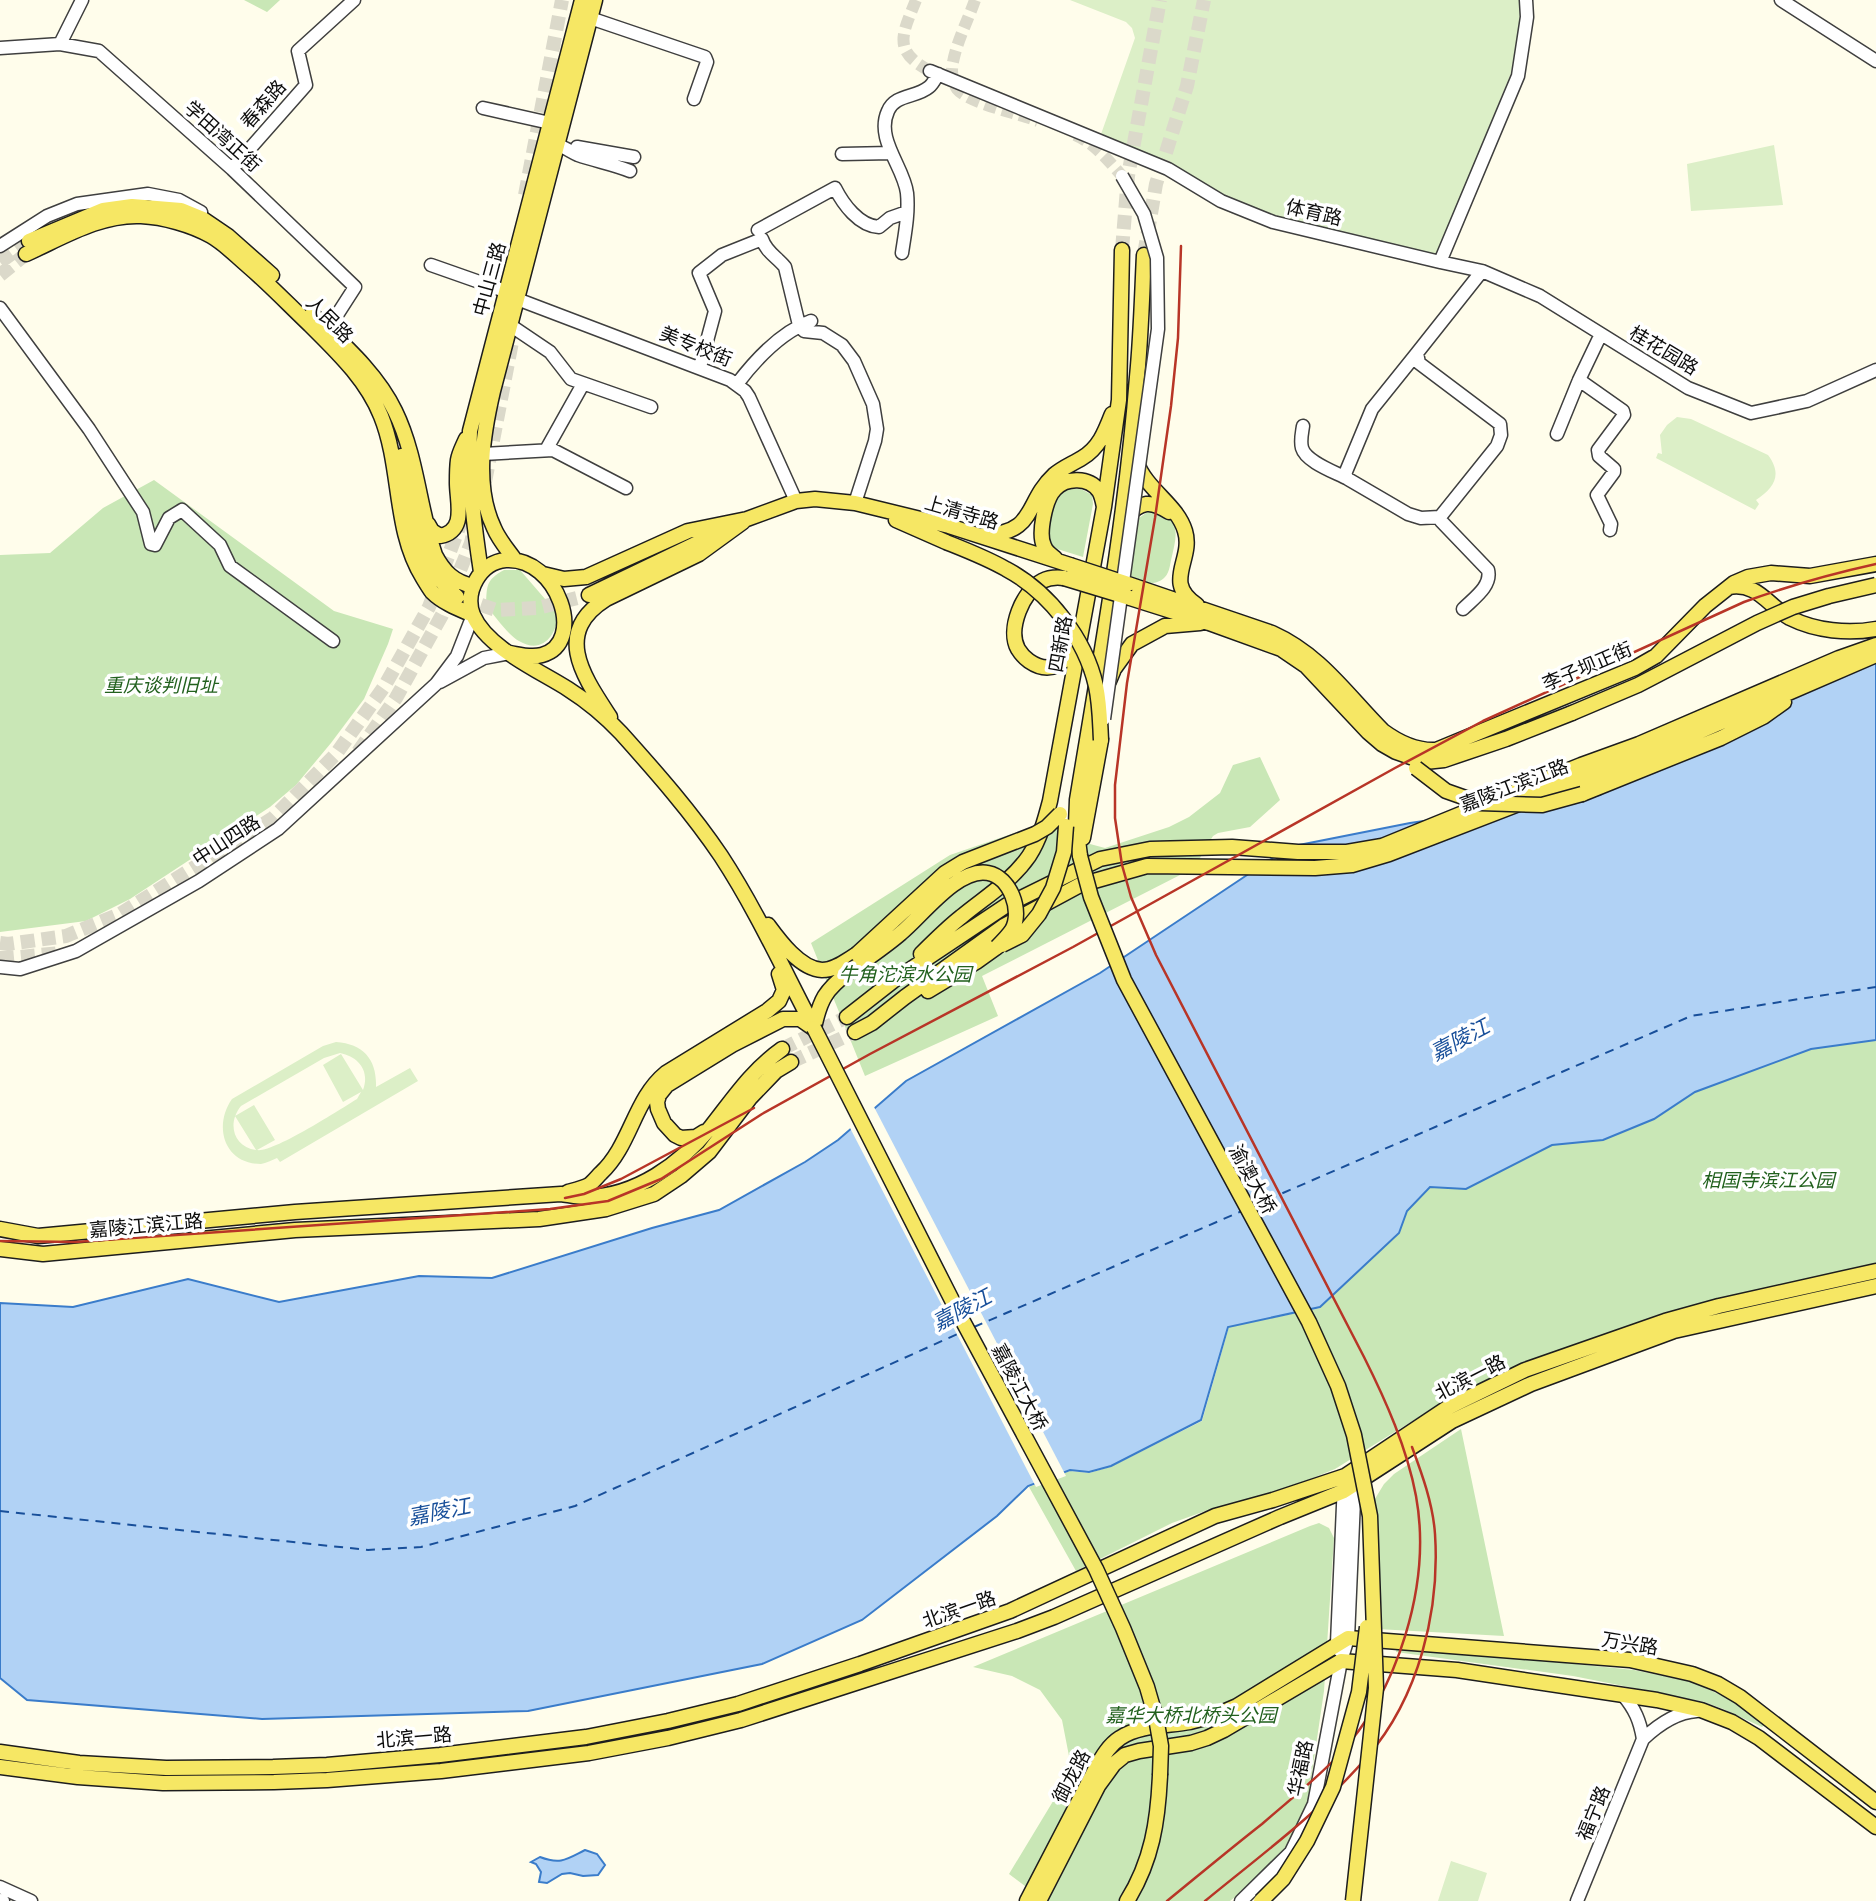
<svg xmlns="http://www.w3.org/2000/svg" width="1876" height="1901" font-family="'Playfair Display','Noto Sans SC',serif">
  <rect width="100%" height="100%" fill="#fffdeb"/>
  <path fill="#c9e7b6" d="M244,0h36l-13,12z
    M154,480l180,131 59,18 -5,15 -24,55 -33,44 -35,42 -26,22 -140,92 -44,22 -86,11v-377l50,-2 53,-45z
    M1066,489h15l11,6 1,9 -10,53 -32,-10 -6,-11 6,-33z
    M1149,511c7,0 10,2 16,5 16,8 10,26 7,40 -2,7 -2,16 -7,21 -10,11 -27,5 -36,-3l7,-54z
    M504,570h16l38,44c-1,21 -16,41 -39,27 -11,-6 -25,-26 -33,-36 1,-20 0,-25 18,-35z
    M1260,757l20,43 -30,27 -32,6 -5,3 -13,22 -18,16 -200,102 16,40 -133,60 -54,-133 139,-88 85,-29 24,2 31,16 15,4 64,-21 20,-10 31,-24 13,-28z
    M1876,1040v224l-15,2 -199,50 -138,49 -81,37 -108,67 -62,25 -62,15 -39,14 -96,48 -47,-84 41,-16 19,2 21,-6 92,-46 27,-94 92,-19 -1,-1 79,-74 8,-22 23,-24 36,2 86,-44 51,-5 51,-21 41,-27 116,-43z
    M1461,1429l43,207 -127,-7 -10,-117 17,-28 10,-10z
    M1319,1523l10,5 5,10 -10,153 -16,109 -20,48 -38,37 -20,16h-185l-36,-27 49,-81 11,-37 -7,-36 -22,-30 -28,-14 -39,-9 337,-141z
    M1397,1646l237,24 59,12 40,19 31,24 -2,2 -39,-18 -19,-7 -131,-26 -177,-24z"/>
  <path fill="#dcefc7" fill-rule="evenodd" d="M1070,0h450l1,18 -10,55 -74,182 -162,-36 -52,-21 -123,-61 35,-99 -3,-10 -6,-6z
    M1774,145l9,60 -92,6 -4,-47z
    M1677,417l14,2 77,36c15,20 6,33 -12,45l3,4 -4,6 -99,-52 2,-5 4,1 -2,-19 7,-10z
    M336,1042c28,2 41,18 40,45l34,-19 8,13 -138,81 -3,-4c-5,2 -11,5 -16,6 -37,0 -48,-38 -29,-65l91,-53zM340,1053c19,4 30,18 23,37l-22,-36 -18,11 20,37 18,-10 -4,7c-18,11 -84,54 -100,51l18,-10 -21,-35 -19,11 21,34c-23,-3 -29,-27 -15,-44l83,-48z
    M1451,1861l36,12 -9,28h-40z"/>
  <path fill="#b1d2f5" stroke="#3a7cca" stroke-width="2" d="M1876,654v386l-65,9 -116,43 -41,27 -51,21 -51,5 -86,44 -36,-2 -23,24 -8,22 -79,74 -92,20 -27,93 -90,46 -22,6 -19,-2 -42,16 -31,30 -135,104 -100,44 -234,47 -266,8 -235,-19 -27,-22v-375l73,4 115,-28 91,23 140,-26 73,2 160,-50 67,-18 86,-48 33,-22 68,-59 194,-108 189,-126 121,-24 190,-28 176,-115z
    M585,1850l12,4 8,11 -7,10 -15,1 -13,-3 -8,1 -15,9 -8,-1 2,-10 -5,-8 -5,-2 9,-5c21,8 27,2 45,-7z"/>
  <path fill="#fffdeb" d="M873,1105l193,371 -30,11 -187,-361z"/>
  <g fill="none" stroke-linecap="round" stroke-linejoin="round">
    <path stroke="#184f9a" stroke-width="2" stroke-dasharray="9 7" stroke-linecap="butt" d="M1253,1206l438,-190 185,-29
      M974,1327l268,-116
      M0,1511l368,39 53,-3 154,-41 387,-174"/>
    <path stroke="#dbd9ca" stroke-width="12" stroke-dasharray="12 6" stroke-linecap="butt" d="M916,0c-14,35 -24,51 14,71
      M975,0c-7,20 -18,41 -22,62 -2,9 -1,20 4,27 11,14 63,25 81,32
      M1075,135c19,8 33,25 47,41"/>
    <path stroke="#dbd9ca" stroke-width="14" stroke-dasharray="14 7" stroke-linecap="butt" d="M525,195l37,-195
      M1122,250l6,-74 32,-176
      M1144,255l12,-71 31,-98 17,-86
      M0,262l29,-21
      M0,275l26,-21
      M485,482l28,-145
      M461,598l35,12 42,-2 51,-13
      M358,752l38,-54 46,-83 29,-72 3,-14
      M0,943l8,1 58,-8 54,-22 153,-96 63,-64 48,-67 45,-80 34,-90
      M0,958h9l52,-5
      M782,1049l65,-32
      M791,1062l64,-30"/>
    <defs>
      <path id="minor" d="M1781,0l95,61
        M590,18l115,39 2,5 -13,37
        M60,44l22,-44
        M0,48l60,-4 39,7 133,118 123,118 -27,42
        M930,71l238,98 53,32 52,21 167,40 78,-186 9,-59 -1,-17
        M483,108l67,15
        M557,145c8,2 14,7 21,10 17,6 35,9 52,16
        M577,147l57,10
        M842,154l49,-1
        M232,169l74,-84 -8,-34 56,-51
        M758,230l77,-42c8,16 24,38 44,39l11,-9 17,-6
        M0,246l47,-30 30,-12 71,-10 31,6 22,12
        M902,253c3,-20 7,-40 5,-60 -3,-26 -32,-54 -19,-82 7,-17 28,-13 41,-24 4,-3 6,-8 9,-13
        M1440,262l42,9 58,25 148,92 63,25 56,-12 69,-31
        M431,265l74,26 12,8 213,81 15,11 4,6 47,104
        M0,308l89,121 54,83 8,32 4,1 14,-27 13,-8 38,35 10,21 103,75
        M510,325l40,27 21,27 80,28
        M1417,353l-45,56 -27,65 3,5 60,35 13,4 19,-1
        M700,367l15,-56 -16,-38 23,-18 40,-16c4,13 15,18 23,28l14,58 5,6 19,2 19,12 12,16 19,43 4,25 -2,12 -20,62
        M1579,380l44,31 1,4 -26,35 1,6 15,13v3l-17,23 14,29 -1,6
        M737,384c19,-25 44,-52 74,-63
        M1303,426c-1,7 -3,15 -1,22 4,14 33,24 46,31
        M1557,434l22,-54 22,-46
        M546,450l37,-66
        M483,454l70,-4 73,38
        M1463,609c11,-11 29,-23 25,-39l-47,-49 -1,-4 57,-71 4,-11 -1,-11 -81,-61 -2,-10 65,-82
        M440,682l44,-24 26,-5
        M0,967l20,2 56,-18 123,-70 79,-52 158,-145 21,-28 16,-41
        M1339,1650l-2,-7 7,-160
        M1623,1695c12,14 17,26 20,44
        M0,1887l31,14
        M0,1900l3,1
        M1241,1901l50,-49 23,-48 27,-143 7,-23 7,-161
        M1577,1901l66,-162c15,-14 33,-27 54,-28"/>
      <path id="major" d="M29,241l74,-31 29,-4 49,4 22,9 25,17 44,39
        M26,254c36,-16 74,-40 115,-38 22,1 51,9 70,20 14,8 25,20 37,30 22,19 41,39 62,59 27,27 56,54 71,91 21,52 12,114 42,162 3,5 6,10 9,14 11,11 27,17 41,23
        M312,314c30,29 65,59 83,97 22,45 24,97 40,144 9,17 19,27 38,31
        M401,456c7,35 14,94 37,121 5,7 13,14 19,20
        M1136,461c10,29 41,43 49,70 9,29 -23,51 12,74
        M1126,517c15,-16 25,-17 43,-5
        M896,520l50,22
        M428,524l4,7 8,5c27,-5 17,-34 17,-53 0,-7 0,-16 1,-23 1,-7 5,-14 8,-21
        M984,535c53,-2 40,-32 70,-60 8,-7 18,-11 28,-17 17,-10 23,-26 30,-44
        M1055,558c-4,-3 -9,-6 -11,-12 -6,-12 1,-47 11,-57 11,-12 34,-12 44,2 3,5 4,11 5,16
        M515,560c-7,-10 -16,-20 -21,-32 -20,-42 -11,-94 -1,-137l102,-391
        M481,572c-7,-47 -13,-93 -11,-141l112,-431
        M543,574l21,5 22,-2 102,-46 59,-12 49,-18 19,-2 40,4 94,23 121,39
        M1064,578c-8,-1 -14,-1 -22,3 -19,10 -35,48 -24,68 3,5 7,9 11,12 22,15 38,2 47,-19
        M1128,584l144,49c49,22 75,62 111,98 15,11 34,20 53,19l199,-82 21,-12 49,-50 29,-23 14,-6 23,-4 39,3 66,-12
        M1729,587c29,-5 39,19 61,31 26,13 58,16 86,11
        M589,595l125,-60
        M1130,598l79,25 72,26 25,17 62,66 14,12 14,8 29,10 19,-2 62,-21 66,-26
        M510,653c11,2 21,5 32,2 45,-12 16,-98 -36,-95 -26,2 -42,32 -33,55 14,33 67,56 95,74 19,12 38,28 53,44 35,39 71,80 100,123 36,55 63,115 93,172
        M1109,681l5,-12 18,-25 33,-18 35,-3
        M610,717c-26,-40 -58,-84 -4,-118l93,-45 44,-32
        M1582,794l139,-56 42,-21 21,-15
        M1083,838l18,-98
        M1080,856l-4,-31 1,-25c23,-140 49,-281 60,-423 4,-40 5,-81 7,-122
        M768,925c11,15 32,44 54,45 13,0 25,-10 35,-16
        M921,954c13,-13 26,-26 40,-37 24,-20 50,-35 68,-61 11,-17 16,-36 21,-55l54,-294 15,-107 3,-150
        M928,991l48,-29 21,-15
        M847,1017l46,-36 114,-76 93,-46 50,-10 82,-2 66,5h49l35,-6 199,-81 58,-21 200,-86 37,-13
        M814,1028c6,-28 11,-38 35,-56
        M855,1032l17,-9 33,-26 99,-71 76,-41 67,-19 168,2 37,-3 37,-11 254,-98 233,-101
        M704,1132l-8,5 -15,1 -6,-3 -11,-12 -6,-14 -1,-7 2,-7 8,-10 65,-40 51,-26h17l13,9
        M568,1192c7,-2 15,-4 21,-7 4,-3 8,-8 12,-12 30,-28 33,-74 65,-100l101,-62 12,-10 5,-11 -5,-16
        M0,1229l38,7 257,-24 266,-18c8,1 17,3 26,3 49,-1 93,-33 123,-69 23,-29 41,-57 72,-79
        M0,1249l43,5 252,-24 244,-11 67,-10 48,-15 27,-18 28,-24 41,-54 26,-27 15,-9
        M0,1752l79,11 87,5 107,-1 54,-2 113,-10 146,-18 82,-16 70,-17 122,-40 150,-53 205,-95 58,-16 72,-24 102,-68 78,-38 140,-49 54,-15 157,-35
        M0,1767l78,10 85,6 111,-1 53,-2 114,-9 148,-18 79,-15 73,-18 276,-89 37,-14 226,-100 64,-26 108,-70 79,-37 143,-53 202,-45
        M1027,1901l69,-133c6,-11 13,-23 24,-30 19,-13 48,-12 70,-16 17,-4 32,-9 47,-16l111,-68 282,22 62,14 26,10 22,13 136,105
        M1039,1901l59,-115 16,-22 11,-9 14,-4 52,-8 16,-5 17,-8 117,-69 116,9 200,30 44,10 31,12 27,16 117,89
        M1127,1901c25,-40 31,-80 33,-126"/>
    </defs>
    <use href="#minor" stroke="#3f3f3f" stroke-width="15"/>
    <use href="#major" stroke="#1d1d1d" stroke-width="17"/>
    <use href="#minor" stroke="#fff" stroke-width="12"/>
    <use href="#major" stroke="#f6e764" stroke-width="14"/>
    <path stroke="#b83527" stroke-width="2.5" d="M565,1198l19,-4 37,-15 133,-71
      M0,1241l75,1 475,-33 58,-8 53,-22 101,-65 108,-60 203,-107 322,-179 88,-47 261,-119c44,-16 87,-28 132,-38
      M1167,1901c32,-26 63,-52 95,-77 25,-22 52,-43 75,-67 61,-65 95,-173 79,-261 -9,-48 -30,-95 -52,-139l-208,-402 -25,-58 -9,-32 -7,-47v-33l12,-102 28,-165 16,-112 7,-68 3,-92
      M1205,1901c56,-46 115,-89 162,-144 52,-60 73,-146 68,-223 -2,-30 -13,-60 -23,-87"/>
    <defs>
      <path id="minor-bridge" d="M1104,719l54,-390 -1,-71 -13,-44 -22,-38"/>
      <path id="major-bridge" d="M946,542c20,8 41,16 60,27 43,23 79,69 90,117 4,18 4,36 5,54
        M1070,565l58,19
        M1064,578l66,20
        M1572,713l66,-28 119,-62 36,-16 36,-11 47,-11
        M1416,768l30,23 34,12 62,2 40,-11
        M1080,856l11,41 33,83 185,342 29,64 16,49 16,81 6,172 -23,213
        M1002,945l20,-10 17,-21 14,-26 11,-36 2,-26
        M857,954l88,-81 18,-11 72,-28 12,-7 13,-13
        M849,972c17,-13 36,-25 52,-39 21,-17 57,-66 87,-60 22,4 35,38 24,57 -4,6 -10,12 -15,17
        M814,1028l145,286 137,255 27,59 24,59 9,31 5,28 -1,29
        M1261,1901l22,-22 24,-38 26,-54 26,-95 8,-65"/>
    </defs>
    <use href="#minor-bridge" stroke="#3f3f3f" stroke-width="15" stroke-linecap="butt"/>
    <use href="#major-bridge" stroke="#1d1d1d" stroke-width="17" stroke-linecap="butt"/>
    <use href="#minor-bridge" stroke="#fff" stroke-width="12"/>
    <use href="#major-bridge" stroke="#f6e764" stroke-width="14"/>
  </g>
  <g text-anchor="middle" stroke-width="7" stroke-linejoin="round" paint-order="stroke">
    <g font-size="19" fill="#0c0c0c" stroke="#fff">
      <text transform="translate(263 104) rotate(-49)" y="7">春森路</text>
      <text transform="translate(223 136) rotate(42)" y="7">学田湾正街</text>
      <text transform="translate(1314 212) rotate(13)" y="7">体育路</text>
      <text transform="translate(489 279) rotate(-75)" y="7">中山三路</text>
      <text transform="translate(330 319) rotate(45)" y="7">人民路</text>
      <text transform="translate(696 346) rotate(22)" y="7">美专校街</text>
      <text transform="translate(1664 350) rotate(31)" y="7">桂花园路</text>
      <text transform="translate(962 512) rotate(16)" y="7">上清寺路</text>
      <text transform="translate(1060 644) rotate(-80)" y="7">四新路</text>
      <text transform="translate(1587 666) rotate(-23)" y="7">李子坝正街</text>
      <text transform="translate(1514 785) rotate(-21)" y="7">嘉陵江滨江路</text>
      <text transform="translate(226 840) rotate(-33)" y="7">中山四路</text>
      <text transform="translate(1253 1179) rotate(61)" y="7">渝澳大桥</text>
      <text transform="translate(146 1225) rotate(-5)" y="7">嘉陵江滨江路</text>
      <text transform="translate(1470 1377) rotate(-27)" y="7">北滨一路</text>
      <text transform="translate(1020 1387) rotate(62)" y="7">嘉陵江大桥</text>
      <text transform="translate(959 1609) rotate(-19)" y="7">北滨一路</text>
      <text transform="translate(1630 1643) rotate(9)" y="7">万兴路</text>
      <text transform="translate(414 1737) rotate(-5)" y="7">北滨一路</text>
      <text transform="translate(1300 1768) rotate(-78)" y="7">华福路</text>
      <text transform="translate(1071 1776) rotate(-62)" y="7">御龙路</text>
      <text transform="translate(1593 1813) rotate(-68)" y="7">福宁路</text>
    </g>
    <g font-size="19" font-style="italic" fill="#22611e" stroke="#fff">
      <text x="161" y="692">重庆谈判旧址</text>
      <text x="905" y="981">牛角沱滨水公园</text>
      <text x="1768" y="1187">相国寺滨江公园</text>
      <text x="1191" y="1722">嘉华大桥北桥头公园</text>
    </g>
    <g font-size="21" font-style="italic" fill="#184f9a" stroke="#fff">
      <text transform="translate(1460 1040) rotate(-28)" y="7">嘉陵江</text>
      <text transform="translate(962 1310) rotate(-28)" y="7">嘉陵江</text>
      <text transform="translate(439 1512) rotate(-11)" y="7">嘉陵江</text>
    </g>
  </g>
</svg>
